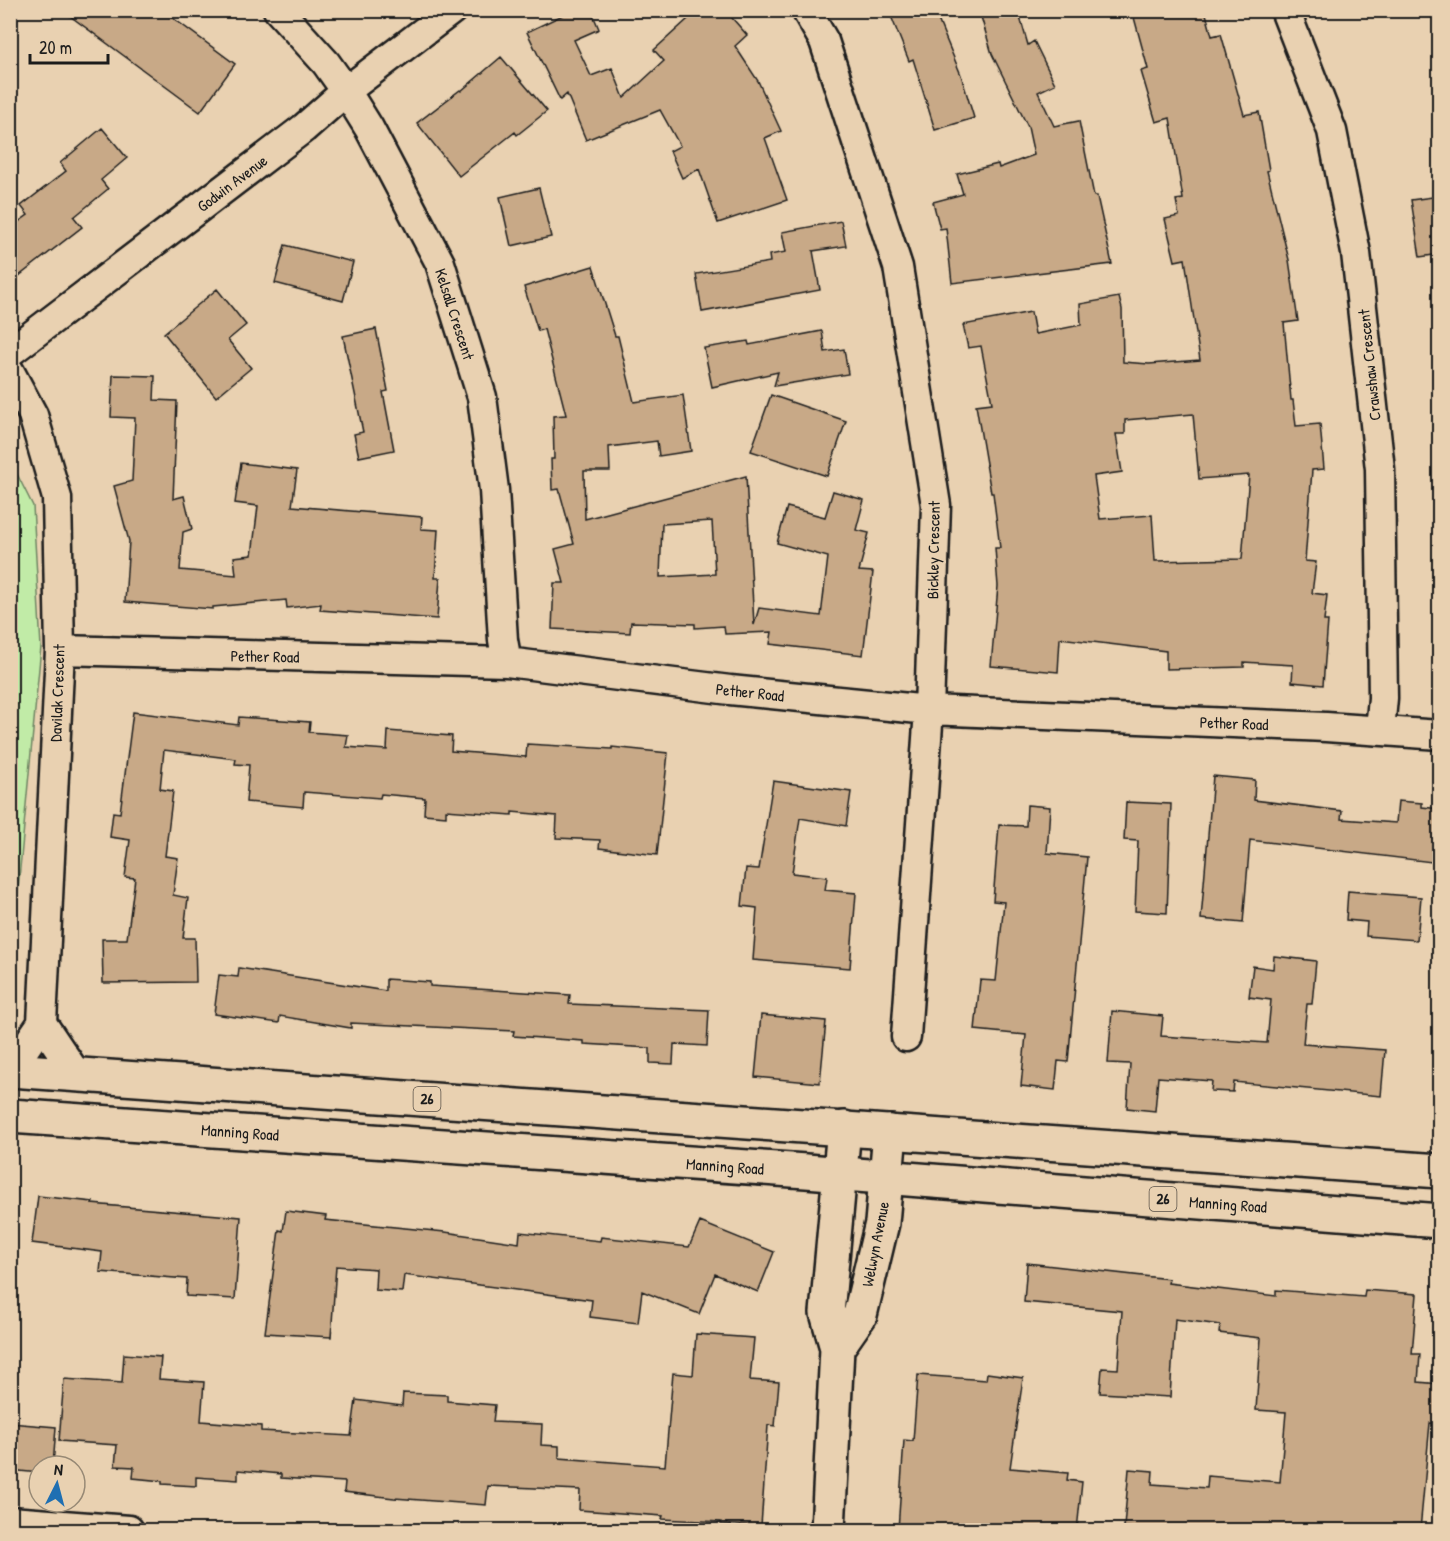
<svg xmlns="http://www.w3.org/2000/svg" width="1450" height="1541" font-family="'Patrick Hand',sans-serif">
  <rect width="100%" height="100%" fill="#e9d1b1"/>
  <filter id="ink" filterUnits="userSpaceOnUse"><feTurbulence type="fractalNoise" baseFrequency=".0167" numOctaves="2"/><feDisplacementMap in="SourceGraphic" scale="12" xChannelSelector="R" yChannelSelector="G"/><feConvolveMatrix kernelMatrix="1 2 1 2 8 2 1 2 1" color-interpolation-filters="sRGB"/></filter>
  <g filter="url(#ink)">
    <path fill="#c1eba7" stroke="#6e8462" stroke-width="1.5" d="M11,462l22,44 8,141 -30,316z"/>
    <path fill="#c8a987" stroke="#1c1c1c" stroke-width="1.5" fill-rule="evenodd" d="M62,10h100l73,54 -35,48z
      M573,10h18l8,19 -25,11 17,36 21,-8 12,30 40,-37 -10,-11 44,-40h27l22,25 -12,11 23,35 23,50 -16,7 22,62 -69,23 -19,-54 -17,9 -12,-27 10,-5 -20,-36 -74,30 -19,-46 -7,6 -33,-68z
      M904,10h30l27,65 13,43 -39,12 -22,-71 -4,2 -18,-45z
      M979,10h39l10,35 6,-4 21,43 -17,8 16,34 25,-5 15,75h3l15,68 -160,19 -6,-55 -6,1 -7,-27 30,-8 -6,-20 41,-10 1,4 35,-13 -6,-28 -36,-73z
      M1132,10h73l7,26 9,-2 23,81 15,-3 10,58 -2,1 22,89 9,61 -14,2 7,77h2l3,26 24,-2 4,45 -12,1 -7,91 11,1 -4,31 15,2 -3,26h4l-5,64 -31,-3 1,-17 -49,-3v5l-78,2v-18l-106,-13 -2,34 -67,-6 7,-80 -3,-38h5l-7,-55h-2l-15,-88 16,-2 -11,-57 -13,2 -5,-23 68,-13 4,22 46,-9 -1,-21 39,-7 3,12 1,53 26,2 51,-4 -15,-101 -10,2 -10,-42 14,-3 -3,-16 7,-1 -13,-81 -14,4 -15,-51 7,-2zM1193,414l6,65 50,-4 -7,84 -87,2 -3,-46 -52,4 -6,-43 28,-4 -6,-38h9v-14z
      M501,57l46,54 -30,24 -2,-3 -56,44 -42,-53 43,-33 1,1z
      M102,128l25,30 -26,22 7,9 -34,28 8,10 -72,56v-55l18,-13 -7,-9 45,-35 -6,-8z
      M539,188l12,49 -40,9 -11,-49z
      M1440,196v58l-20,3 -9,-57z
      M841,221l5,25 -33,5 7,39 -118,22 -6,-38 74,-12 -1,-7 17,-3 -4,-20z
      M285,245l68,17 -10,39 -68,-18z
      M593,266l22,70h3l16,66 49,-7 8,56 -32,5 -2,-15 -48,6 1,24h-26l1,48 161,-43 8,149 5,-17 62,8 7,-59 -51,-14 10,-36 38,10 8,-26 31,9 -8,30 13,3 -10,38 14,1 -10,83 -93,-11 2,-12 -47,2 -1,-8 -29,2v-4l-64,-2 -1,11 -78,-4 2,-46h10l-9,-34 19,-5 -15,-55 -7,1 -1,-31h3l-1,-43 13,-1 -22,-86 -6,2 -14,-44zM712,521l3,53 -55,3 2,-53z
      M217,289l29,36 -18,15 23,28 -35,29 -52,-64z
      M376,329l12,62 -5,1 11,58 -35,7 -5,-23 9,-2 -20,-96z
      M822,331l3,21 19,-3 4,25 -74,12 4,-14 -66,15 -8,-39 44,-7 1,4z
      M113,375l42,1 -1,24 23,1 -4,98 11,-3 8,33 -9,3 -3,38 56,5 -2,-18 18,-2 6,-49 -23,-3 6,-40 56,7 -5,36 130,11 -1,12 17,1 -3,48h5l-3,41 -117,-9 1,-6 -34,4 -1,-8 -73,7v2l-88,-7 4,-61 -15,-55 18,-5 3,-63 -24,-1z
      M771,395l75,26 -19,55 -76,-25z
      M133,712l105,13 1,-8 71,5 -1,10 39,3 -2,12 41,3 1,-19 64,5 -1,15 75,6 1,-13 85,5v-2l56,6 -11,102 -58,-7 1,-8 -44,-2 1,-22 -45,-4v3l-66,-5v6l-22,-2 1,-16 -44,-4 -1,4 -76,-6 -1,15 -57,-5 3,-37 -14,-1 1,-5 -72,-9 -4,39 13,2 -8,65 13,2 -5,37 15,3 -5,40h12l1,44 -93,1 -1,-44h25l8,-61 -10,-1 5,-37 -20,-3 3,-25 7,1z
      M1213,776l42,4 -1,20 88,11 -1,8 55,4 2,-22 24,2v4l18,2v54l-190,-23 -7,83 -42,-4z
      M773,781l78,11 -5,34 -46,-8 -8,55 35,4 -2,13 31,3 -6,75 -97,-8 4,-52 -15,-2 4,-38 13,1z
      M1126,802l45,2 -4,109 -32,-2 3,-70 -14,-1z
      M1027,805l23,2 -3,46 40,4 -19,205 -10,-1 -3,29 -34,-4 5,-51 -51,-5 5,-50 16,1 8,-79 -11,-1 6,-76 27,1z
      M1348,891l73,6 -4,43 -51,-4 1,-14 -21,-2z
      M1274,956l42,5 -4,43h-5l-4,40 82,6 -4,46 -147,-14 -1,10 -22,-1 1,-10 -54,-4 -3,34 -28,-3 3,-44 -22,-1 4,-52 51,5 -2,20 106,7 4,-43 -22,-3 4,-31 20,3z
      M239,968l147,23v-12l44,3v4l140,9 -1,9 140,6 -2,36 -33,-2 -1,20 -23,-1v-15l-66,-4v-3l-71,-5 1,-5 -163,-8v5l-71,-12 -1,7 -65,-9 5,-39 19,2z
      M761,1015l65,6 -6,62 -65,-6z
      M38,1196l55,6 -1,2 149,13 -6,82 -49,-3 1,-17 -87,-7 2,-20 -70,-9z
      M286,1211l40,5 -1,4 120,12 74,11 1,-11 80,9 1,-4 88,10 11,-25 74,30 -16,40 -43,-18 -16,40 -57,-23 -4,32 -48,-6 2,-17 -188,-25 -2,17 -27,-2 1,-21 -40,-3 -5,71 -66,-4 14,-103 4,1z
      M1027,1263l142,16 -1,4 108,13v-6l88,7 1,-7 52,4 -5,60h8l-2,28 22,2v40l-10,-1 -10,107h-271l1,-1 -26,-2 5,-58 24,2 -1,13 55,4 1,-12 72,6 6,-70 -30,-2 5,-72 -42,-5 1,-8 -45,-6 -5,78 -70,-4 2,-25 16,1 4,-58 -98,-9z
      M696,1334l58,4 -4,42 29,2 -4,44 -7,-1 -7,101 -40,-2v-2l-59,-3 1,-3 -84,-6 1,-20 -92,-4 -2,19 -92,-7 -50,-6 1,-10 -64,-4v-4l-43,-4v10l-42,-3v9l-34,-2v-3l-29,-3 1,-11 -19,-1 2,-21 -58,-4 5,-62 58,4 2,-29 37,3 -2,22 45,3 -3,39 60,5v5l90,5 5,-36 46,6 1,-13 44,2v6l48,4 -2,17 49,2 -1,21 18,1v12l106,8 8,-93 20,2z
      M987,1373l36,5 -13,90 58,5 -1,7 15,2 -5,48h-179l6,-90 9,1 5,-66 68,5z
      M10,1423l46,4 -3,39h-14v7l-29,-3z"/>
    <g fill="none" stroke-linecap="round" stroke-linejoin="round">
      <defs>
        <path id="street" d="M278,10l48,53 20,28 23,37 71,135 42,134 12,93 9,150 4,22
          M806,10l18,31 74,226 38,238 -7,205 -23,327
          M1285,10l47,121 24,122 24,216 3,229 -3,32
          M10,352l294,-224 42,-37 106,-81
          M10,372l23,43 24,83 3,152 -18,373 -32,47
          M60,650l447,12 223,28 199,20 397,17 114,8
          M42,1023l35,52
          M10,1521l119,9"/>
        <path id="secondary" d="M837,1348l23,-33 22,-92 8,-91
          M828,1530l9,-182 -10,-35 17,-185"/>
        <path id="primary" d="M10,1070l1430,101
          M10,1116l796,55 634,50"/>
      </defs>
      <use href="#street" stroke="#1c1c1c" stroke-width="33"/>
      <use href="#secondary" stroke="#1c1c1c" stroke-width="38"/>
      <use href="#primary" stroke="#1c1c1c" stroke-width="38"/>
      <use href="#street" stroke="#e9d1b1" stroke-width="28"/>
      <use href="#secondary" stroke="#e9d1b1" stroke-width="33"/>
      <use href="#primary" stroke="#e9d1b1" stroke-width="33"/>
    </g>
  </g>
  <g text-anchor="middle" stroke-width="4.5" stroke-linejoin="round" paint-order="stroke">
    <g fill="#e9d1b1" stroke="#5a5249" stroke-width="1.5">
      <rect x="413.5" y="1087" width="27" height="24" rx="4.5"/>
      <rect x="1149.5" y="1187" width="27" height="24" rx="4.5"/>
    </g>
    <g font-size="15" font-weight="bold" fill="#1c1c1c">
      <text x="427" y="1104">26</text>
      <text x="1163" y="1204">26</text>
    </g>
    <g font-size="16" fill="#1c1c1c" stroke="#e9d1b1">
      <text transform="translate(232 183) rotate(-37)" y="6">Godwin Avenue</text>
      <text transform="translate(455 314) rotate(72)" y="6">Kelsall Crescent</text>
      <text transform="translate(1369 365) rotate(-96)" y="6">Crawshaw Crescent</text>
      <text transform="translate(933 550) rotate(-89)" y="6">Bickley Crescent</text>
      <text transform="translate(265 656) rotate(1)" y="6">Pether Road</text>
      <text transform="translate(750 692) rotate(6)" y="6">Pether Road</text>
      <text transform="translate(57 693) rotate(-88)" y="6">Davilak Crescent</text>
      <text transform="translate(1234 723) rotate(2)" y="6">Pether Road</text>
      <text transform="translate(240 1132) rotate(4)" y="6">Manning Road</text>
      <text transform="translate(725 1166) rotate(4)" y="6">Manning Road</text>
      <text transform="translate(1228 1204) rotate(4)" y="6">Manning Road</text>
      <text transform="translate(875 1244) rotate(-79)" y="6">Welwyn Avenue</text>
    </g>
  </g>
  <rect width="1450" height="1541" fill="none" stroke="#e9d1b1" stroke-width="36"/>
  <rect x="18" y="18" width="1414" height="1505" fill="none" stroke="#1c1c1c" stroke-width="2" filter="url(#ink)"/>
  <g transform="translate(57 1484) rotate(6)"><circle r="28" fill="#e9d1b1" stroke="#978975" stroke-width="1.5"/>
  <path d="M0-4.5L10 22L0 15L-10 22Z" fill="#1f6fb2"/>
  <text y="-9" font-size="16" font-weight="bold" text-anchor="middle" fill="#1c1c1c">N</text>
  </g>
  <path d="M30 54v9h78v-9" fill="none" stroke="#1c1c1c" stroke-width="3"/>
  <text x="39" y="54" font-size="18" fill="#1c1c1c" stroke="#e9d1b1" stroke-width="4.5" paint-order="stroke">20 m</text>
</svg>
